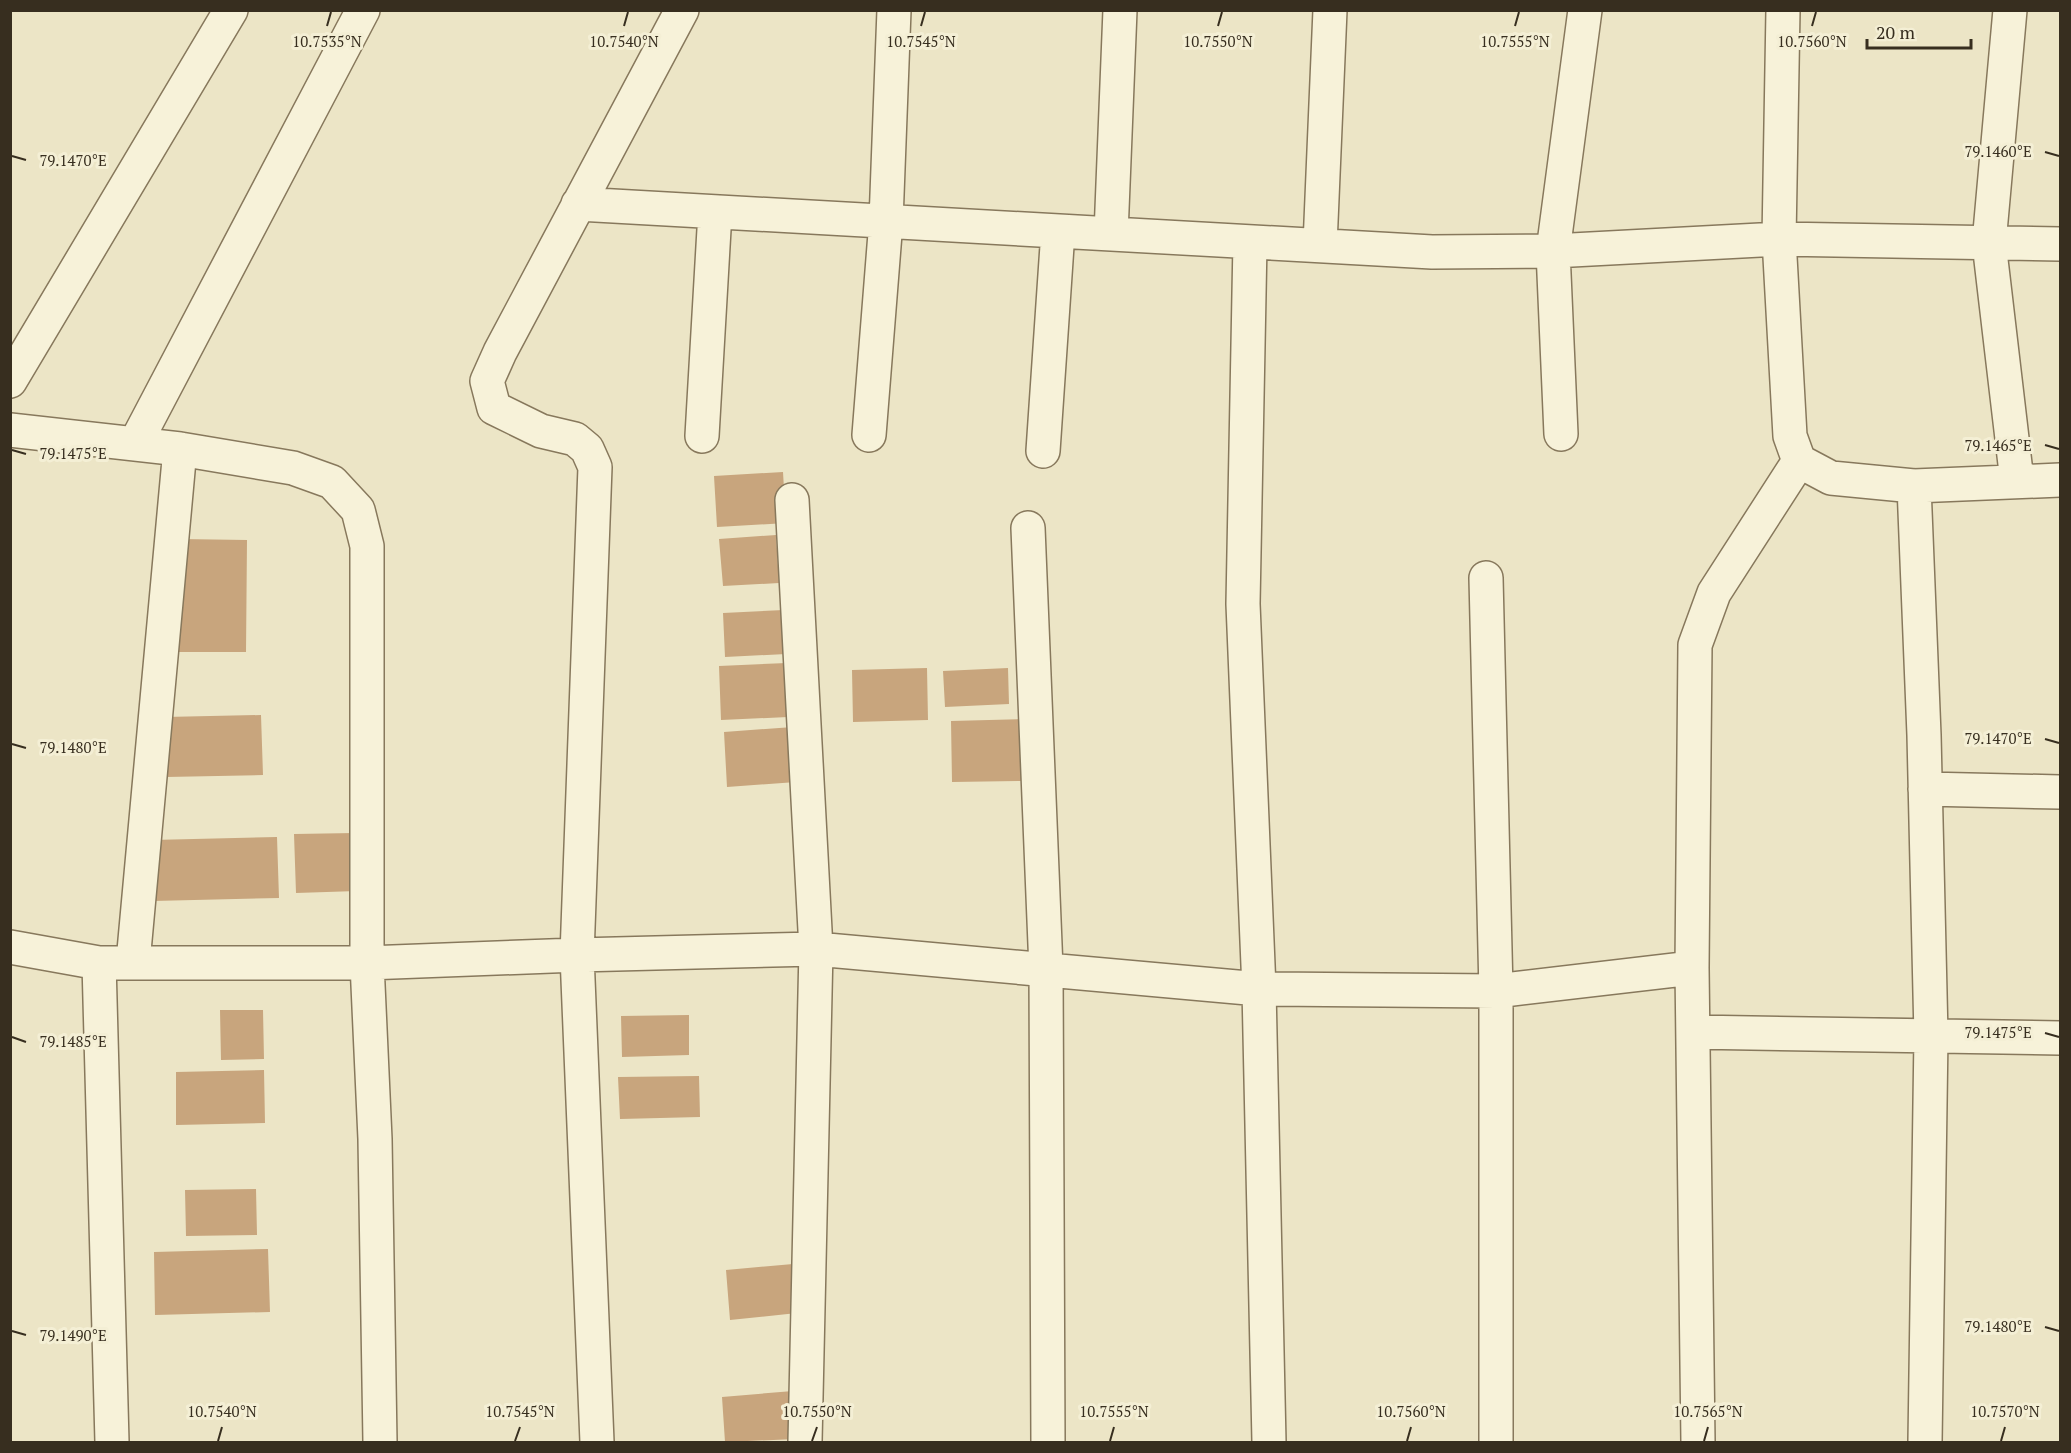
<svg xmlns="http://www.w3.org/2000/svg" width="2071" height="1453" font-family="'PT Serif',serif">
  <rect width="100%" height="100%" fill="#ece5c6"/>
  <path fill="#c8a57d" d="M783,472l3,51 -69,4 -3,-51z
    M776,535l3,48 -56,3 -4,-47z
    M180,539l67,1 -1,112h-67z
    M784,610l2,44 -61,3 -2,-44z
    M787,663l1,54 -67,3 -2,-54z
    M927,668l1,52 -75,2 -1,-52z
    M1008,668l1,36 -64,3 -2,-36z
    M261,715l2,60 -97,2 -1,-60z
    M1023,719l1,62 -72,1 -1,-61z
    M793,727l3,55 -69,5 -3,-55z
    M355,833l2,58 -61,2 -2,-59z
    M277,837l2,61 -126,3 -1,-61z
    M220,1010h43l1,49 -43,1z
    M689,1015v40l-67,2 -1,-41z
    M264,1070l1,53 -89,2v-53z
    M699,1076l1,41 -80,2 -2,-42z
    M256,1189l1,46 -71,1 -1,-46z
    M268,1249l2,63 -115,3 -1,-63z
    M793,1264l4,49 -67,7 -4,-50z
    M793,1391l3,48 -71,3 -3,-45z"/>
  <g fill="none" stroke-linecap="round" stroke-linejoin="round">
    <defs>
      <path id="street" d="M1783,10l-4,229 11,197 9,25 32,17 83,8 146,-6
        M2010,10l-21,233 28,238
        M578,204l854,48 121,-1 226,-12 281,5
        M1111,234l9,-224
        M1250,242l-7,362 16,385 10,453
        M1320,245l10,-235
        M10,381l221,-371
        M10,430l170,19 113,19 39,14 26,28 9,36v417l8,176 5,303
        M1561,434l-8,-183 32,-241
        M869,435l17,-214 8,-211
        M702,436l13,-224
        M135,444l228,-434
        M1043,451l15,-220
        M1914,486l10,249 7,301 -6,406
        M792,500l24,449 -11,493
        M1028,528l18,441 2,473
        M1486,578l10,413v451
        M1925,789l135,3
        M10,947l89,16h268l210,-8 239,-6 443,40 237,2 196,-23
        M133,962l47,-513
        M99,963l13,479
        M1693,1032l367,6
        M597,1442l-20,-487 18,-488 -8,-18 -12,-10 -34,-8 -47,-23 -7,-27 13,-29 182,-342
        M1698,1442l-6,-474 3,-323 19,-52 85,-132"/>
    </defs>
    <use href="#street" stroke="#87785c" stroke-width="36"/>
    <use href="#street" stroke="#f7f2d9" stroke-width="33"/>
  </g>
  <path fill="none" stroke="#372e1f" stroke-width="2" d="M327,26l4,-14M624,26l4,-14M921,26l4,-14M1218,26l4,-14M1515,26l4,-14M1812,26l4,-14M2045,152l14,4M12,156l14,4M2045,445l14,4M12,450l14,4M2045,739l14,4M12,744l14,4M2045,1033l14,4M12,1037l14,5M2045,1327l14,4M12,1331l14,4M218,1441l4,-14M515,1441l5,-14M812,1441l5,-14M1110,1441l4,-14M1407,1441l4,-14M1704,1441l4,-14M2001,1441l4,-14"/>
  <g font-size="15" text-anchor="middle" fill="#372e1f" stroke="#f4efd5" stroke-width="6" stroke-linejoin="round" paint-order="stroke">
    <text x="327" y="47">10.7535°N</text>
    <text x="624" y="47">10.7540°N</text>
    <text x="921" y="47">10.7545°N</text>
    <text x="1218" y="47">10.7550°N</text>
    <text x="1515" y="47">10.7555°N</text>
    <text x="1812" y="47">10.7560°N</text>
    <text x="1998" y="157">79.1460°E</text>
    <text x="73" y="166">79.1470°E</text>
    <text x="1998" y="451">79.1465°E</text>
    <text x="73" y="459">79.1475°E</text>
    <text x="1998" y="744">79.1470°E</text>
    <text x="73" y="753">79.1480°E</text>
    <text x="1998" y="1038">79.1475°E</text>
    <text x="73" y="1047">79.1485°E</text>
    <text x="1998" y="1332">79.1480°E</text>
    <text x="73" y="1341">79.1490°E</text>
    <text x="222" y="1417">10.7540°N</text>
    <text x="520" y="1417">10.7545°N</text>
    <text x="817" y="1417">10.7550°N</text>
    <text x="1114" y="1417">10.7555°N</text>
    <text x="1411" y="1417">10.7560°N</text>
    <text x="1708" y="1417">10.7565°N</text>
    <text x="2005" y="1417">10.7570°N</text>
  </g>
  <rect width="2071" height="1453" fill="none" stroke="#372e1f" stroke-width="24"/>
  <path d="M1867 39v9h104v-9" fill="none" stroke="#372e1f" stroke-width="3"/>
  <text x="1876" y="39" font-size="18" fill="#372e1f" stroke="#f4efd5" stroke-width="4.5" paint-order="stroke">20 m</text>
</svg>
